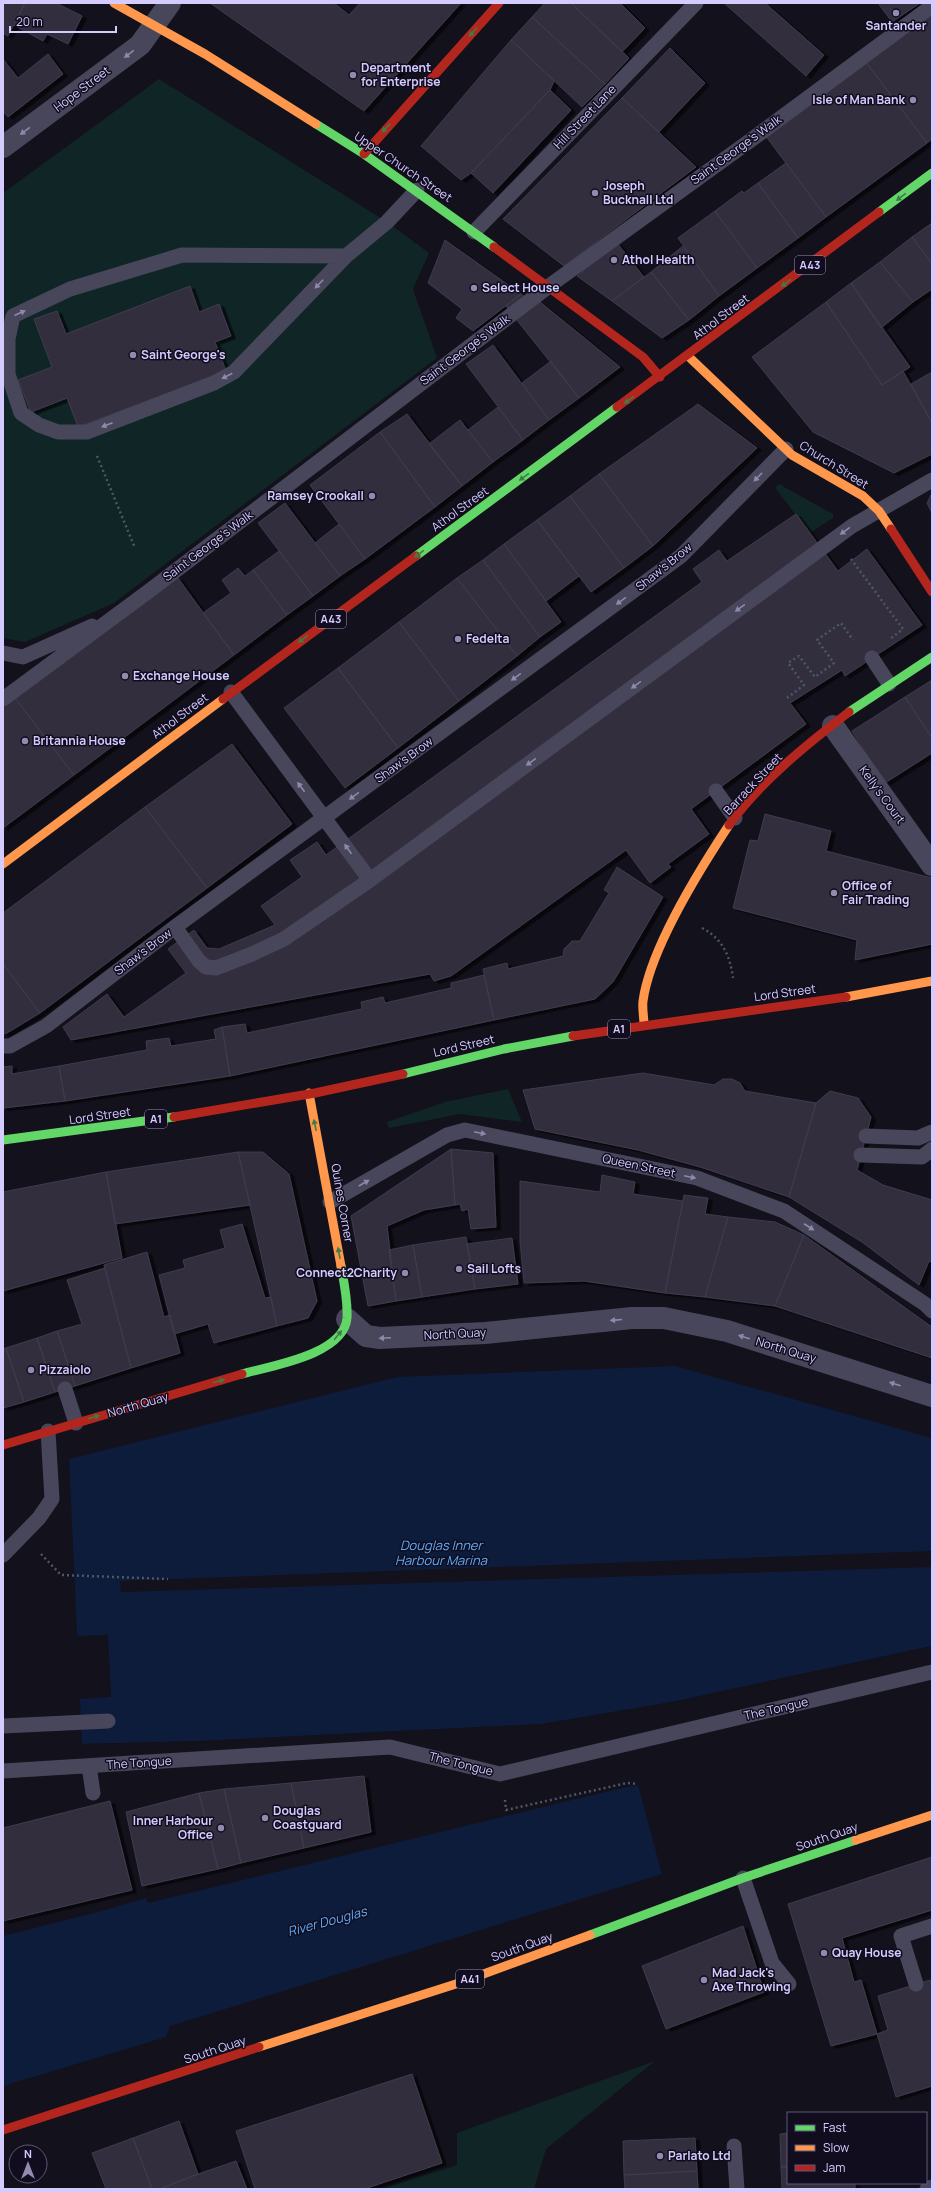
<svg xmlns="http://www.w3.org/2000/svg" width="935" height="2192" font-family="Manrope,sans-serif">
  <defs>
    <filter id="shadow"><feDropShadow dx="4.5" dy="2.5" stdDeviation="0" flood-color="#0009"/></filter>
  </defs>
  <rect width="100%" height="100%" fill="#13111b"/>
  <path fill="#102526" d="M159,79l228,143 42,31 -16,36 24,69 -323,245 -89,39 -22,-4v-445z
    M779,484l54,30v4l-23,15 -35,-45z
    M508,1089l14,33 -62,-8 -71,14 -2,-6 58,-20z
    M655,2061l-109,88 -12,40h-151l74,-24v-32z"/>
  <path fill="#0d1c3b" d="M675,1366l257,72v208l-260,56 -130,22 -341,17 -119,3 -13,-285 328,-82z
    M638,1784l294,2 -270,88 -492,152 -4,11 -163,49v-150l102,-26 41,-12 2,5z"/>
  <path fill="#13111b" d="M932,1551v16l-811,25 -1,-11z
    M108,1635l3,62 -31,2 -3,-63z
    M932,1646v2l-259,56 -131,22 -341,17 -119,3 -2,-2 121,-3 341,-17 130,-22z
    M932,1699v87l-270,88 -24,-89 -64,13 64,-16z"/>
  <path fill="#312e3d" stroke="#3f3b4e" filter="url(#shadow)" d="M3,3h22l-17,33 -5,-3z
    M25,3h31l26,13 -14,28 -21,-10 -4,7 -29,-16z
    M210,3h124l15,12 11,-12h101l-97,108z
    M545,3h26l58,55 -24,26 -73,-67z
    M571,3h49l25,25 -23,24z
    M724,3h41l59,52 -18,21z
    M878,3h42l-28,19z
    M932,13v126l-5,4 -62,-82z
    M532,17l73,67 -23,23 -71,-67z
    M511,40l43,41 -4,9 -79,83 -10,7 -40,-34z
    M670,48l35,35 -46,49 -37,-34z
    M48,54l15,20 -55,43 -5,-6v-52l15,19z
    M865,61l62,82 -101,74 -61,-82z
    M550,90l21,20 -78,83 -22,-20z
    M622,98l74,69 -132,99 -61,-47z
    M786,163l40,54 -28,21 -40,-55z
    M758,183l40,55 -41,30 -42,-57 27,-20 2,2z
    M715,211l42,57 -38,28 -41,-58z
    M932,223v41l-20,-27z
    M912,237l20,27v25l-19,13 -33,-40z
    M445,240l76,54 -48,37 -17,-13 6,-9 -34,-26z
    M617,243l27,34 -32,24 -35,-25z
    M683,246l36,50 -30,24 -38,-48z
    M880,262l33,40 -32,26 -30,-45z
    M651,272l38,48 -27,18 -50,-37z
    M851,283l59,84 -28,18 -56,-83z
    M190,286l9,26 20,-8 12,32 -16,6 11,29 -148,56 -11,-29 -36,14 -13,-32 34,-13 -18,-48 23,-8 9,23z
    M521,294l14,11 -19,14 -10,-13z
    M540,302l80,65 -41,31 -63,-79z
    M826,302l56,83 21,-14 29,52v31l-38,19 -81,-41 -61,-75z
    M493,345l56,75 -26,20 -57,-76z
    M551,361l28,37 -30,22 -27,-37z
    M932,372v51l-21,-39z
    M698,404l59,44 -104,98 -54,-72z
    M498,407l25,33 -30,22 -25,-32z
    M407,414l55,72 -27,21 -55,-75z
    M460,420l33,42 -31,24 -33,-42z
    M380,432l55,75 -70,52 -55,-74z
    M599,474l54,72 -29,22 -54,-72z
    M932,493v20l-5,-10z
    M570,496l54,72 -33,24 -54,-72z
    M285,503l55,73 -27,20 -55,-73z
    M796,514l42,57 29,-22 55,76 -77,51 -3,-6 -52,33 16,21 -115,85 18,25 -41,30 3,3 -21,16 -24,-33 -175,126 -17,5 -4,-7 -359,66 -8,-13 44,-33 17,23 62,-44 -18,-24 26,-19 13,18 12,1 56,-24 -14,-19 41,-29 -12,-17 27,-18 9,13 376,-273 -9,-13 26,-19 8,11z
    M537,520l42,56 -33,25 -42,-57z
    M339,524l26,35 -25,17 -25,-33z
    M504,544l57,78 -21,15 -57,-77z
    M279,551l34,45 -26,19 -34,-45z
    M483,560l57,77 -23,19 -60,-78z
    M238,568l7,8 8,-6 34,45 -53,40 -31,-42 28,-20 -9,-13z
    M178,578l56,77 -160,120 -59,-77z
    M457,578l60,78 -58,45 -60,-79z
    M399,622l60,79 -61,47 -60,-80z
    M338,668l60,80 -53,40 -61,-80z
    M932,680v58l-27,-41z
    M905,697l27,41v15l-47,30 -33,-52z
    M15,698l59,77 -71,53v-122z
    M232,744l60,80 -85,64 -62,-81z
    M145,807l62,81 -167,125 -37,-49v-51z
    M765,814l66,17 -5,20 106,27v66l-77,16 2,-20 -124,-32 17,-68 8,1z
    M617,867l46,30 -50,85 -18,17 -101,21 -11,-51 24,-6 1,6 55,-13 1,-7 8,-8h8l29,-48 -5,-3z
    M3,964l37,49 -33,20 -4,1z
    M484,975l10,45 -264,56 -8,-49 23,-3 2,9 115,-24 -1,-7 22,-5 2,6 66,-15v-5z
    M222,1027l8,49 -165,25 -6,-35 88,-16 -1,-9 23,-3 2,8 45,-7 -2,-9z
    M12,1066v8l47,-8 6,35 -62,7v-41z
    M643,1073l71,12 9,-6h9l8,4 5,8 71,12 -27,94 -89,-30 -62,-17 -103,-21 -12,-39z
    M830,1091l28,7 13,19 -14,53 26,15 49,15v62l-3,-1 -10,24 -57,-43 -73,-45 27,-94z
    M451,1149l4,56 -31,5 -37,16 9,75 -28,5 -17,-90z
    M451,1149l42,4 3,74 -25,2 -3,-20 -6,2 -2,-7 -5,1z
    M238,1152h25l26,22 28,127 -9,17 -31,8z
    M238,1152l12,53 -135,19 -9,-52z
    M106,1172l16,86 -119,33v-99z
    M602,1175l33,7 -2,12 50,7 -18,92 -81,-12 -60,2 -4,-42v-60l80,11z
    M684,1195l24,3 -3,16 23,3 -23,80 -40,-4z
    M728,1217l47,5 29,13 -29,71 -70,-9z
    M242,1224l23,74 6,-1 6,29 -63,17 -6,-19 -34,10 -15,-59 26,-7 -2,-8 42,-12 -5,-18z
    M804,1235l128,92v31l-157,-52z
    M466,1237l9,52 -53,8 -9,-52z
    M512,1238l6,46 -43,5 -8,-45z
    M413,1245l9,52 -26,4 -7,-51z
    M147,1252l17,65 6,-2 10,38 -49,15 -27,-103z
    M105,1268l26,100 -56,18 -18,-55 25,-7 -15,-44z
    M57,1331l18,55 -20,6 -18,-54z
    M37,1338l18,54 -31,10 -18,-54z
    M6,1348l18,54 -21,6v-59z
    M364,1776l7,56 -67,16 -13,-65z
    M291,1783l13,65 -63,15 -17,-74z
    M224,1789l17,74 -23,6 -19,-76z
    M199,1793l19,76 -76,17 -16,-74z
    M110,1801l22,89 -129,31v-93z
    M932,1857v53l-90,28 12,44 7,-2 16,54 -46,12 -43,-142z
    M743,1926l21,66 -98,37 -24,-63z
    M930,1980l2,8v98l-36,11 -19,-63 11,-4 -10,-34z
    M412,2074l30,89 -78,26h-109l-19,-58z
    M179,2121l19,53 -38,15h-8l-19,-51z
    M788,2133v34h-7l-1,-33z
    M133,2138l19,51h-46l-14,-36z
    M695,2138l2,33 -73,4 -1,-34z
    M236,2161l11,28h-87l38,-15z
    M781,2167h7v16h67v6h-73z
    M697,2171l1,18h-73l-1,-14z"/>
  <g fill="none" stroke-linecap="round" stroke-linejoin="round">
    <path stroke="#4b5865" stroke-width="2.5" stroke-dasharray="2 3" stroke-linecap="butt" d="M97,456l38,92
      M851,559l52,70 -13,10
      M787,698l17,-13 -16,-22 11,-7 16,21 19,-14 -17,-23 24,-17 12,17
      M702,928c21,11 28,28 31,50
      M41,1554l20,21 107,4
      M505,1800l1,10 121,-27 11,1"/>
    <path stroke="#48465b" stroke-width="15" d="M474,232l222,-229
      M346,256l-164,-1 -112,34 -57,27 -5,23v35l13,39 18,12 19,7h29l127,-49 20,-11 112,-116 41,-34 30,-32
      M3,653l20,4 69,-31
      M872,658l17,26
      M231,692l139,188
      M3,699l146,-108 400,-305 202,-146 181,-134
      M716,791l19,27
      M175,927l24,34 7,6 10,1 36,-14 32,-15 86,-59 482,-354 80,-46
      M3,1046h7l36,-20 129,-99 506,-371 105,-107
      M866,1136l52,2 14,-6
      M861,1155l61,2 10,-8
      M330,1202l117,-67 18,-5 232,48 87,33 141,93 7,7
      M65,1389l11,34
      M3,1555l36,-37 13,-19 -4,-68
      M3,1726l105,-5
      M89,1766l4,27
      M3,1771l387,-24 110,27 432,-102
      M743,1878l29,85 17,21
      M916,1984l-15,-48 31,-10
      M734,2146l3,43
      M927,2189l5,-2"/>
    <path stroke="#48465b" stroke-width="22" d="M3,147l137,-102 30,-42
      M833,726l99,139
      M347,1319l19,17 14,2 105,-5 147,-15h32l63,13 205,65"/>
    <path stroke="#63d668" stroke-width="9" d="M316,124l48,30 130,93
      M879,212l53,-39
      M416,556l201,-149
      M849,712l83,-55
      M403,1074l101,-25 69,-13
      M3,1140l171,-23
      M242,1374c28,-8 102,-19 105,-56 1,-17 -3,-36 -6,-52
      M590,1935l153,-57 113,-38"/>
    <path stroke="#ff974d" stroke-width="9" d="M114,3l91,51 111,70
      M688,356l104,99 71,41 16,15 12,18
      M3,864l220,-165
      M846,997l86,-16
      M644,1025c0,-8 -2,-16 -1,-24 7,-52 57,-132 86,-176
      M309,1093l32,173
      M856,1840l76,-25
      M259,2047l200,-64 131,-48"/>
    <path stroke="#b3261e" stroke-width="9" d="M364,154l135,-151
      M494,247l149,110 17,20
      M617,407l262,-195
      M891,529l41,63
      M223,699l193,-143
      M729,825c32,-44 77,-80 120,-113
      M573,1036l273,-39
      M174,1117l141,-24 88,-19
      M3,1445l239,-71
      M3,2130l256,-83"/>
  </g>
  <defs><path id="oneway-solid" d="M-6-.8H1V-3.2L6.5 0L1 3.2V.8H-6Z"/></defs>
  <g fill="#3e7c47">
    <use href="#oneway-solid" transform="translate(473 32) rotate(132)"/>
    <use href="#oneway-solid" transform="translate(386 128) rotate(133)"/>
    <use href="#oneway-solid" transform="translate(901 197) rotate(143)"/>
    <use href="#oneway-solid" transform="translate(786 283) rotate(143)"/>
    <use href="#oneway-solid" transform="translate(629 400) rotate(144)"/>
    <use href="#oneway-solid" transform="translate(524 477) rotate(144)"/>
    <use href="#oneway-solid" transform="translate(419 554) rotate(144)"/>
    <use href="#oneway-solid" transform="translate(303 639) rotate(144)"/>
    <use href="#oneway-solid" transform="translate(315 1125) rotate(-102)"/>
    <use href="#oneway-solid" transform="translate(339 1253) rotate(-100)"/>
    <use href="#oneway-solid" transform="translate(338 1335) rotate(-51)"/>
    <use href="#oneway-solid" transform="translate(219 1381) rotate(-16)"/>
    <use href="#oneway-solid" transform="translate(94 1417) rotate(-16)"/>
  </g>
  <g fill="#8e89ac">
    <use href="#oneway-solid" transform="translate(129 54) rotate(143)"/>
    <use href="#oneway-solid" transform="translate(25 131) rotate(143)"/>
    <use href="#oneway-solid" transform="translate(319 284) rotate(134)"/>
    <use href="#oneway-solid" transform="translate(20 313) rotate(-25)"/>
    <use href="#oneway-solid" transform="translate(227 376) rotate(152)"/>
    <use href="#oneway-solid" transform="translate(107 425) rotate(159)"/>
    <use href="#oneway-solid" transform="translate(758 477) rotate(134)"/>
    <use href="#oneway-solid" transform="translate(845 531) rotate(144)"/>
    <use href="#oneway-solid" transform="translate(621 601) rotate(144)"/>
    <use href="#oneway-solid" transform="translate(740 608) rotate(144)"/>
    <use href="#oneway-solid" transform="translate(516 677) rotate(144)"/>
    <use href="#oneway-solid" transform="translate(636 685) rotate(144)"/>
    <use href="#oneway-solid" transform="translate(531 762) rotate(144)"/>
    <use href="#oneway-solid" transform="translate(301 787) rotate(-127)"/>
    <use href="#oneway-solid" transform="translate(354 796) rotate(144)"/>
    <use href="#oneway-solid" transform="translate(348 849) rotate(-126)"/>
    <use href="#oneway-solid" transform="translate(480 1133) rotate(12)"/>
    <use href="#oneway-solid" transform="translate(690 1177) rotate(12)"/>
    <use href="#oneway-solid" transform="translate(364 1183) rotate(-30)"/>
    <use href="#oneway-solid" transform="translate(809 1227) rotate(33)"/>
    <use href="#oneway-solid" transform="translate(616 1320) rotate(175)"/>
    <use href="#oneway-solid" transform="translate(744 1337) rotate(-163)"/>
    <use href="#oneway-solid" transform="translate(385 1338) rotate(178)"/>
    <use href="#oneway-solid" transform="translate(895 1384) rotate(-162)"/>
  </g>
  <g fill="#908baf" stroke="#110d1f" stroke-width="1.5">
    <circle cx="896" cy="13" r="4"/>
    <circle cx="353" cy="75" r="4"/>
    <circle cx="913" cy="100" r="4"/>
    <circle cx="595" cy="193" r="4"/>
    <circle cx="614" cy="260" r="4"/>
    <circle cx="474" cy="288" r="4"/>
    <circle cx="133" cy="355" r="4"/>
    <circle cx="372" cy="496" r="4"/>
    <circle cx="458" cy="639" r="4"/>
    <circle cx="125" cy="676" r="4"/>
    <circle cx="25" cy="741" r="4"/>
    <circle cx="834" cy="893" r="4"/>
    <circle cx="459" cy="1269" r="4"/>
    <circle cx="405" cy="1273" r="4"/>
    <circle cx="31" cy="1370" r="4"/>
    <circle cx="265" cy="1818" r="4"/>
    <circle cx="221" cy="1828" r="4"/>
    <circle cx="824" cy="1953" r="4"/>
    <circle cx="704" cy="1980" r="4"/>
    <circle cx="660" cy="2156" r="4"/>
  </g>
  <g text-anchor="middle" stroke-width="3" stroke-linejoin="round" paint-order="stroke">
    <g fill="#110d1f" stroke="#9a93bb" stroke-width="1">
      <rect x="795" y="256" width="30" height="18" rx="3"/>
      <rect x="316" y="610" width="30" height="18" rx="3"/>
      <rect x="608" y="1020" width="22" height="18" rx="3"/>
      <rect x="145" y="1110" width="22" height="18" rx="3"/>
      <rect x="456" y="1970" width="28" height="18" rx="3"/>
    </g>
    <g font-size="11" font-weight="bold" fill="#d4ccfe">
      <text x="810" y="269">A43</text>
      <text x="331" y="623">A43</text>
      <text x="619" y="1033">A1</text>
      <text x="156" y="1123">A1</text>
      <text x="470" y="1983">A41</text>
    </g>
    <g font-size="12" font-weight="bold" fill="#d4ccfe" stroke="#110d1f" text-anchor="start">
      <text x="896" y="30" text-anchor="middle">Santander</text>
      <text x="361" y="72">Department<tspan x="361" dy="14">for Enterprise</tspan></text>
      <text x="905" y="104" text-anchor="end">Isle of Man Bank</text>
      <text x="603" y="190">Joseph<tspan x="603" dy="14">Bucknall Ltd</tspan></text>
      <text x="622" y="264">Athol Health</text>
      <text x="482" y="292">Select House</text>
      <text x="141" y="359">Saint George's</text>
      <text x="364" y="500" text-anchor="end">Ramsey Crookall</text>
      <text x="466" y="643">Fedelta</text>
      <text x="133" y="680">Exchange House</text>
      <text x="33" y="745">Britannia House</text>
      <text x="842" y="890">Office of<tspan x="842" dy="14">Fair Trading</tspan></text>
      <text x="467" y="1273">Sail Lofts</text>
      <text x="397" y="1277" text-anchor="end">Connect2Charity</text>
      <text x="39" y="1374">Pizzaiolo</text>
      <text x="273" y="1815">Douglas<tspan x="273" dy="14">Coastguard</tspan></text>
      <text x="213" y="1825" text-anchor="end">Inner Harbour<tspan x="213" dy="14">Office</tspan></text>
      <text x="832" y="1957">Quay House</text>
      <text x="712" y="1977">Mad Jack's<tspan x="712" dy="14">Axe Throwing</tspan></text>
      <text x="668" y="2160">Parlato Ltd</text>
    </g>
    <g font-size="12" fill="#d4ccfe" stroke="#110d1f">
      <text transform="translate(82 89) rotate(-37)" y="4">Hope Street</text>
      <text transform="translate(585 117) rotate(-46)" y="4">Hill Street Lane</text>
      <text transform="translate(736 150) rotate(-36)" y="4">Saint George's Walk</text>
      <text transform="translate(403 167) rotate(34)" y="4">Upper Church Street</text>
      <text transform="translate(721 317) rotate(-37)" y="4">Athol Street</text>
      <text transform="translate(465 350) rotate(-37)" y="4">Saint George's Walk</text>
      <text transform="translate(834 465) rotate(32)" y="4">Church Street</text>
      <text transform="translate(460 509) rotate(-36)" y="4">Athol Street</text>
      <text transform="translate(208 546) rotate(-37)" y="4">Saint George's Walk</text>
      <text transform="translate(664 567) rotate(-39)" y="4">Shaw's Brow</text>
      <text transform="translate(180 716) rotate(-37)" y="4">Athol Street</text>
      <text transform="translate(404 760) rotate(-36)" y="4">Shaw's Brow</text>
      <text transform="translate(753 784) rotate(-47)" y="4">Barrack Street</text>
      <text transform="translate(882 795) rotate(54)" y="4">Kelly's Court</text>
      <text transform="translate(143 952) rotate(-37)" y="4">Shaw's Brow</text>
      <text transform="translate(785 993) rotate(-8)" y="4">Lord Street</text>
      <text transform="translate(464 1046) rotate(-13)" y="4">Lord Street</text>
      <text transform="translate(100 1116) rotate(-8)" y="4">Lord Street</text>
      <text transform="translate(639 1166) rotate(12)" y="4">Queen Street</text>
      <text transform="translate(342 1203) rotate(80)" y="4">Quines Corner</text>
      <text transform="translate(455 1334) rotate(-3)" y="4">North Quay</text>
      <text transform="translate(786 1350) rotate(17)" y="4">North Quay</text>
      <text transform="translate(138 1405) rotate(-16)" y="4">North Quay</text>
      <text transform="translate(776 1709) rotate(-13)" y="4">The Tongue</text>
      <text transform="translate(139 1763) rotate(-4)" y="4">The Tongue</text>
      <text transform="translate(461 1764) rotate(14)" y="4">The Tongue</text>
      <text transform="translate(827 1837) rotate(-19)" y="4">South Quay</text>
      <text transform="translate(522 1947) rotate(-20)" y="4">South Quay</text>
      <text transform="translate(215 2050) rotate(-18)" y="4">South Quay</text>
    </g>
    <g font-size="13" font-style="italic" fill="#5dabfa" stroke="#110d1f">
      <text x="441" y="1550">Douglas Inner<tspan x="441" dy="15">Harbour Marina</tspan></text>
      <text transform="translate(327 1921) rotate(-15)" y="5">River Douglas</text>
    </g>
  </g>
  <rect width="935" height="2192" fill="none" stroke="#d4ccfe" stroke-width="8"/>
  <rect x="787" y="2112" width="140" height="72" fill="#110d1f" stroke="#5f5978"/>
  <rect x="795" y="2125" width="20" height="6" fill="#63d668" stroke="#5f5978"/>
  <text x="823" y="2132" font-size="12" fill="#d4ccfe">Fast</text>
  <rect x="795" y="2145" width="20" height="6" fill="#ff974d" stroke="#5f5978"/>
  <text x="823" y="2152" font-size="12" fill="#d4ccfe">Slow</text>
  <rect x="795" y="2165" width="20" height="6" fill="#b3261e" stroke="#5f5978"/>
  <text x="823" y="2172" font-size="12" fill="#d4ccfe">Jam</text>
  <g transform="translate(28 2164)"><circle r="19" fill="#110d1f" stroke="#5f5978"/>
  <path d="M0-3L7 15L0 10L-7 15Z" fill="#908baf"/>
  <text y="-6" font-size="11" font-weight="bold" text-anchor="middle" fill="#d4ccfe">N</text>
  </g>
  <path d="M10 26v6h106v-6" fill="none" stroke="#d4ccfe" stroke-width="2"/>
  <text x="16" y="26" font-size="12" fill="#d4ccfe" stroke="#110d1f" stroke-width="3" paint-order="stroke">20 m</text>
</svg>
